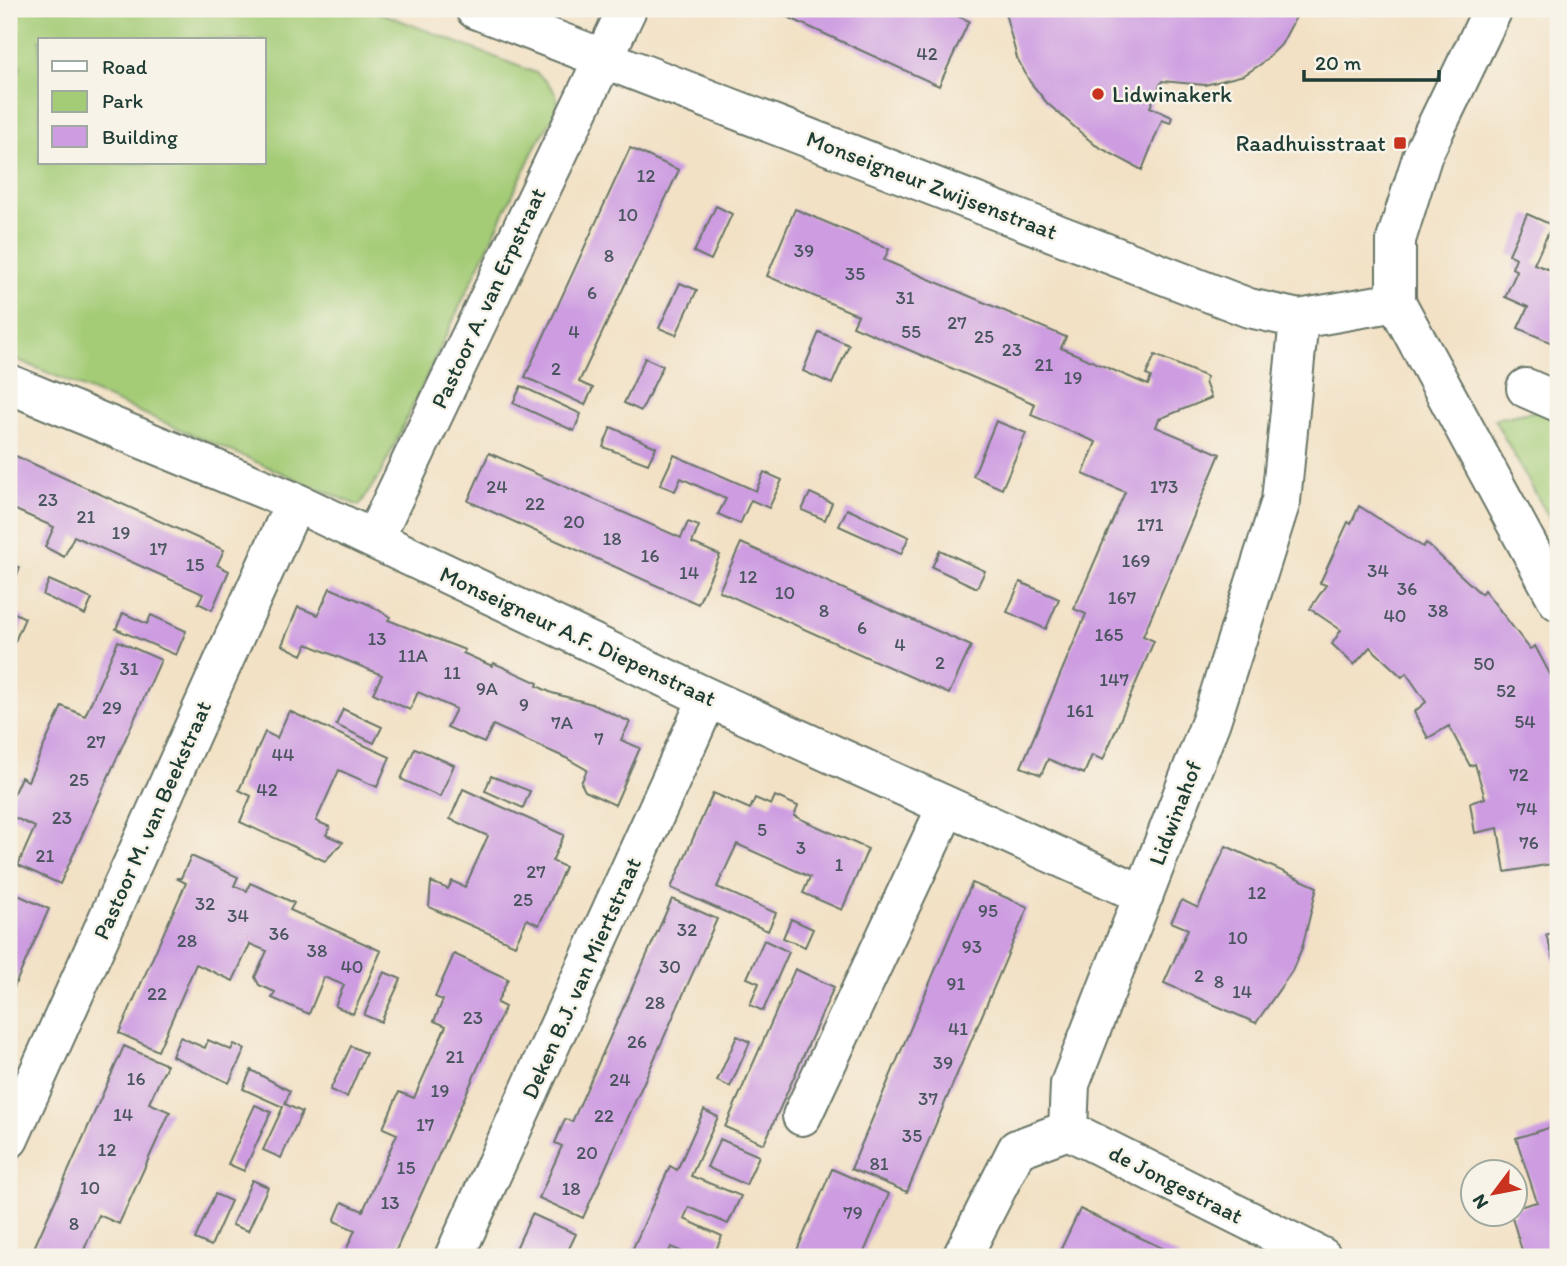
<svg xmlns="http://www.w3.org/2000/svg" width="1567" height="1266" font-family="Itim,sans-serif">
  <rect width="100%" height="100%" fill="#f7f3e8"/>
  <filter id="ink" filterUnits="userSpaceOnUse"><feTurbulence type="fractalNoise" baseFrequency=".0143" numOctaves="2"/><feDisplacementMap in="SourceGraphic" scale="14" xChannelSelector="R" yChannelSelector="G"/><feConvolveMatrix kernelMatrix="1 2 1 2 8 2 1 2 1" color-interpolation-filters="sRGB"/></filter>
  <filter id="wash" filterUnits="userSpaceOnUse"><feTurbulence type="fractalNoise" baseFrequency=".00686" numOctaves="4" result="noise"/><feDisplacementMap in="SourceGraphic" scale="28" xChannelSelector="R" yChannelSelector="G"/><feGaussianBlur stdDeviation="1.57" result="paint"/><feColorMatrix in="noise" values="0 0 0 0 0 0 0 0 0 0 0 0 0 0 0 0 0 1.4 0 .05"/><feComposite in="paint" operator="in"/></filter>
  <g filter="url(#wash)">
    <rect width="100%" height="100%" fill="#f2e1c5"/>
    <path fill="#a4cc77" stroke="#628456" stroke-width="2" fill-rule="evenodd" d="M9,9h362l165,64c36,27 21,38 1,70l-156,330 -22,33 -350,-150v-259l12,-30 -12,-15zM40,40h224v123h-224z
      M1541,410l17,8v116l-64,-115z"/>
    <g id="blocks">
      <path fill="#cd9ce1" d="M770,9h172l27,12 -30,65z
        M1004,9h296l-19,36 -20,19 -17,11 -39,10 -43,-4 -12,26 22,10 -2,6 -8,-3 -20,50 -47,-25 -48,-42 -17,-21 -13,-24z
        M630,148l49,22 -100,212 14,6 -8,17 -60,-28z
        M716,206l16,8 -21,46 -17,-8z
        M795,209l94,40 -5,11 182,77 -5,11 87,37 3,-8 -5,-2 9,-20 52,22 -2,5 6,16 -52,21 -3,8 64,27 -77,182 11,5 -51,119 -11,-5 -8,19 -36,-15 -7,16 -20,-8 65,-153 -12,-5 51,-117 -42,-18 13,-32 -65,-27 4,-11 -182,-78 5,-11 -91,-39z
        M1527,214l25,11 -18,39 24,9v62l-4,9 -36,-16 10,-21 -23,-10 12,-26 -5,-3 4,-10 -7,-4z
        M680,283l17,7 -21,45 -17,-7z
        M819,332l30,13 -17,39 -29,-13z
        M645,358l18,8 -22,45 -17,-8z
        M521,386l60,28 -7,17 -61,-28z
        M996,421l30,12 -24,56 -29,-13z
        M611,427l45,20 -8,17 -45,-17z
        M9,453l215,97 -7,15 12,6 -17,39 -14,-7 5,-9 -129,-58 -10,21 -19,-10 9,-20 -45,-20z
        M489,453l192,85 7,-16 11,4 -7,17 28,12 -22,49 -230,-103z
        M674,455l82,36 8,-19 18,8 -13,28 -18,-8 -11,24 -22,-10 8,-15 -45,-21 -6,13 -15,-6z
        M810,493l22,10 -7,17 -23,-10z
        M1359,506l64,41 3,-4 55,51 3,-4 46,59 5,-3 23,43v174l-53,9 -7,-44 -23,5 -5,-30 15,-5 -10,-34 -5,2 -21,-40 -21,12 -14,-26 12,-10 -20,-29 -4,4 -32,-30 -16,18 -22,-21 9,-14 -31,-21 16,-24 -6,-2 28,-61 3,2z
        M847,509l62,28 -8,17 -62,-28z
        M741,543l230,103 -22,48 -230,-103z
        M940,550l45,21 -8,17 -45,-21z
        M9,562l11,6 -6,14 -5,-3z
        M49,580l43,19 -7,16 -42,-20z
        M1020,582l39,17 -13,30 -39,-17z
        M330,588l40,17 20,12 -2,3 77,30 -2,3 29,13 2,-3 44,20 -1,3 15,7 40,11 38,18 -9,18 19,8 -25,57 -30,-14 -4,-8 6,-13 -21,-12 -73,-33 -9,18 -37,-16 9,-18 -38,-17 -8,18 -37,-17 9,-18 -75,-31 -5,11 -20,-10 16,-38 20,8z
        M11,611l14,7 -16,37v-38z
        M123,613l24,11 4,-9 35,16 -10,24 -60,-26z
        M118,641l43,19 -101,224 -42,-19 17,-38 -26,-12v-11l12,-27 7,4 34,-75 23,10z
        M343,709l39,18 -8,16 -38,-18z
        M289,711l101,46 -13,30 -38,-17 -23,51 14,6 -4,8 17,7 -18,19 -85,-39 11,-26 -12,-6 26,-58 12,6z
        M415,748l39,17 -14,32 -39,-18z
        M491,776l39,15 -7,17 -38,-17z
        M463,789l101,46 -12,26 13,6 -12,28 -14,30 -12,-6 -12,26 -86,-38 2,-25 17,7 4,-8 13,6 23,-51 -38,-17z
        M713,793l37,16 5,-11 16,7 4,-9 23,10 -4,10 74,33 -26,61 -39,-17 7,-16 -73,-33 -20,43 59,26 -8,18 -97,-43z
        M1226,846l91,41 -15,61 -10,23 -36,52 -92,-40 24,-54 -17,-7 11,-22 16,8z
        M191,856l47,21 -4,9 13,5 3,-8 23,10 21,10 -4,7 91,41 -28,63 -18,-8 9,-21 -20,-8 -15,37 -37,-16 3,-6 -16,-7 -4,-8 12,-26 -17,-7 -17,37 -37,-17 -38,87 -39,-18 67,-150 -10,-5h5z
        M972,883l56,24 -121,285 -56,-23z
        M9,891l40,18 -40,89z
        M672,899l45,20 -134,299 -44,-20 23,-52 -7,-3 10,-24 7,3z
        M791,919l22,10 -8,18 -22,-9z
        M1558,931v42l-12,-38z
        M764,940l25,12 -26,59 -13,-6 9,-22 -12,-5z
        M454,954l54,25 -11,24 8,4 -112,250h-50l12,-27 -21,-9 8,-19 21,9 34,-77 -14,-6 16,-36 15,6 32,-72 -12,-5 9,-21 -8,-3z
        M795,969l39,18 -70,157 -39,-17z
        M384,972l17,7 -20,43 -17,-7z
        M737,1036l13,6 -20,45 -13,-6z
        M180,1037l25,11 3,-8 23,10 3,-6 11,5 -16,34 -57,-27z
        M124,1046l43,19 -18,38 21,9 -17,37 -34,75 -20,-9 -16,37 11,5h-64z
        M351,1046l15,7 -19,44 -17,-7z
        M251,1070l39,21 -5,13 17,8 -21,46 -18,-8 20,-43 -40,-18z
        M255,1105l16,7 -27,59 -16,-7z
        M704,1110l14,7 -27,59 50,20 -13,28 -39,-17 -4,9 -1,3 38,17 -9,21h-19l-23,-10 -4,10h-38l41,-91 7,4z
        M1558,1125v132h-34l-13,-43h4v-6l22,-6 -21,-64z
        M720,1139l39,17 -13,29 -39,-18z
        M832,1169l57,25 -27,63h-68z
        M252,1180l16,7 -20,44 -16,-6z
        M215,1194l16,7 -20,45 -16,-7z
        M1080,1209l101,48h-124z
        M532,1214l44,20 -11,23h-53z"/>
    </g>
  </g>
  <g filter="url(#ink)">
    <use href="#blocks" fill-opacity="0" stroke="#697667" stroke-width="2"/>
    <g fill="none" stroke-linecap="round" stroke-linejoin="round">
      <defs>
        <path id="minor" d="M475,9l774,299 50,11 97,-17
          M1493,9l-70,145 -27,86v62l162,299
          M9,384l286,118 413,196 436,197
          M1526,388l32,14
          M374,539l253,-530
          M802,1116l145,-310
          M1068,1130l254,127
          M9,1139l286,-637
          M454,1257l254,-559
          M962,1257l55,-108 51,-19 2,-46 141,-363 70,-220 18,-182"/>
      </defs>
      <use href="#minor" stroke="#697667" stroke-width="42"/>
      <use href="#minor" stroke="#fff" stroke-width="38"/>
    </g>
  </g>
  <g fill="#c8321e" stroke="#f7f3e8" stroke-width="2.5">
    <circle cx="1098" cy="94" r="7"/>
    <rect x="1393" y="136" width="14" height="14" rx="3.5"/>
  </g>
  <g text-anchor="middle" stroke-width="5" stroke-linejoin="round" paint-order="stroke">
    <g font-size="19" fill="#4a555f">
      <text x="927" y="60">42</text>
      <text x="646" y="182">12</text>
      <text x="628" y="221">10</text>
      <text x="804" y="257">39</text>
      <text x="609" y="262">8</text>
      <text x="855" y="280">35</text>
      <text x="592" y="299">6</text>
      <text x="905" y="304">31</text>
      <text x="957" y="329">27</text>
      <text x="574" y="338">4</text>
      <text x="911" y="338">55</text>
      <text x="984" y="343">25</text>
      <text x="1012" y="356">23</text>
      <text x="1044" y="371">21</text>
      <text x="556" y="375">2</text>
      <text x="1073" y="384">19</text>
      <text x="497" y="493">24</text>
      <text x="1164" y="493">173</text>
      <text x="48" y="506">23</text>
      <text x="535" y="510">22</text>
      <text x="86" y="523">21</text>
      <text x="574" y="528">20</text>
      <text x="1150" y="531">171</text>
      <text x="121" y="539">19</text>
      <text x="612" y="545">18</text>
      <text x="158" y="555">17</text>
      <text x="650" y="562">16</text>
      <text x="1136" y="567">169</text>
      <text x="195" y="571">15</text>
      <text x="1378" y="577">34</text>
      <text x="689" y="579">14</text>
      <text x="748" y="583">12</text>
      <text x="1407" y="595">36</text>
      <text x="785" y="599">10</text>
      <text x="1122" y="604">167</text>
      <text x="824" y="617">8</text>
      <text x="1438" y="617">38</text>
      <text x="1395" y="622">40</text>
      <text x="862" y="634">6</text>
      <text x="1109" y="641">165</text>
      <text x="377" y="645">13</text>
      <text x="900" y="651">4</text>
      <text x="413" y="662">11A</text>
      <text x="940" y="669">2</text>
      <text x="1484" y="670">50</text>
      <text x="129" y="675">31</text>
      <text x="452" y="679">11</text>
      <text x="1114" y="686">147</text>
      <text x="487" y="695">9A</text>
      <text x="1506" y="697">52</text>
      <text x="524" y="711">9</text>
      <text x="112" y="714">29</text>
      <text x="1080" y="717">161</text>
      <text x="1525" y="728">54</text>
      <text x="562" y="729">7A</text>
      <text x="599" y="745">7</text>
      <text x="96" y="748">27</text>
      <text x="283" y="761">44</text>
      <text x="1519" y="781">72</text>
      <text x="79" y="786">25</text>
      <text x="267" y="796">42</text>
      <text x="1527" y="815">74</text>
      <text x="62" y="824">23</text>
      <text x="762" y="836">5</text>
      <text x="1529" y="849">76</text>
      <text x="801" y="854">3</text>
      <text x="45" y="862">21</text>
      <text x="839" y="871">1</text>
      <text x="536" y="878">27</text>
      <text x="1257" y="899">12</text>
      <text x="523" y="906">25</text>
      <text x="205" y="910">32</text>
      <text x="988" y="917">95</text>
      <text x="238" y="922">34</text>
      <text x="687" y="936">32</text>
      <text x="279" y="940">36</text>
      <text x="1238" y="944">10</text>
      <text x="187" y="947">28</text>
      <text x="972" y="953">93</text>
      <text x="317" y="957">38</text>
      <text x="352" y="973">40</text>
      <text x="670" y="973">30</text>
      <text x="1199" y="982">2</text>
      <text x="1219" y="988">8</text>
      <text x="956" y="990">91</text>
      <text x="1242" y="998">14</text>
      <text x="157" y="1000">22</text>
      <text x="655" y="1009">28</text>
      <text x="473" y="1024">23</text>
      <text x="958" y="1035">41</text>
      <text x="637" y="1048">26</text>
      <text x="455" y="1063">21</text>
      <text x="943" y="1069">39</text>
      <text x="136" y="1085">16</text>
      <text x="620" y="1086">24</text>
      <text x="440" y="1097">19</text>
      <text x="928" y="1105">37</text>
      <text x="123" y="1121">14</text>
      <text x="604" y="1122">22</text>
      <text x="425" y="1131">17</text>
      <text x="912" y="1142">35</text>
      <text x="107" y="1156">12</text>
      <text x="587" y="1159">20</text>
      <text x="879" y="1170">81</text>
      <text x="406" y="1174">15</text>
      <text x="90" y="1194">10</text>
      <text x="571" y="1195">18</text>
      <text x="390" y="1209">13</text>
      <text x="853" y="1219">79</text>
      <text x="74" y="1230">8</text>
    </g>
    <g font-size="23" fill="#1f3d34" stroke="#f7f3e8" text-anchor="start">
      <text x="1112" y="102">Lidwinakerk</text>
      <text x="1386" y="151" text-anchor="end">Raadhuisstraat</text>
    </g>
    <g font-size="23" fill="#1f3d34" stroke="#f7f3e8">
      <text transform="translate(932 185) rotate(21)" y="8">Monseigneur Zwijsenstraat</text>
      <text transform="translate(488 298) rotate(-65)" y="8">Pastoor A. van Erpstraat</text>
      <text transform="translate(578 636) rotate(25)" y="8">Monseigneur A.F. Diepenstraat</text>
      <text transform="translate(1175 813) rotate(-69)" y="8">Lidwinahof</text>
      <text transform="translate(152 820) rotate(-66)" y="8">Pastoor M. van Beekstraat</text>
      <text transform="translate(581 978) rotate(-66)" y="8">Deken B.J. van Miertstraat</text>
      <text transform="translate(1176 1184) rotate(27)" y="8">de Jongestraat</text>
    </g>
  </g>
  <rect width="1567" height="1266" fill="none" stroke="#f7f3e8" stroke-width="35"/>
  <rect x="38" y="38" width="228" height="126" fill="#f7f3e8" stroke="#a1aaa0" stroke-width="2"/>
  <rect x="52" y="61" width="35" height="10" fill="#ffffff" stroke="#a1aaa0" stroke-width="2"/>
  <text x="102" y="74" font-size="21" fill="#1f3d34">Road</text>
  <rect x="52" y="91" width="35" height="21" fill="#a4cc77" stroke="#a1aaa0" stroke-width="2"/>
  <text x="102" y="108" font-size="21" fill="#1f3d34">Park</text>
  <rect x="52" y="126" width="35" height="21" fill="#cd9ce1" stroke="#a1aaa0" stroke-width="2"/>
  <text x="102" y="144" font-size="21" fill="#1f3d34">Building</text>
  <g transform="translate(1494 1193) rotate(238)"><circle r="33" fill="#f7f3e8" stroke="#a1aaa0" stroke-width="2"/>
  <path d="M0-5L12 26L0 18L-12 26Z" fill="#c8321e"/>
  <text y="-10" font-size="19" font-weight="bold" text-anchor="middle" fill="#1f3d34">N</text>
  </g>
  <path d="M1304 70v10h135v-10" fill="none" stroke="#1f3d34" stroke-width="3.5"/>
  <text x="1315" y="70" font-size="21" fill="#1f3d34" stroke="#f7f3e8" stroke-width="5" paint-order="stroke">20 m</text>
</svg>
